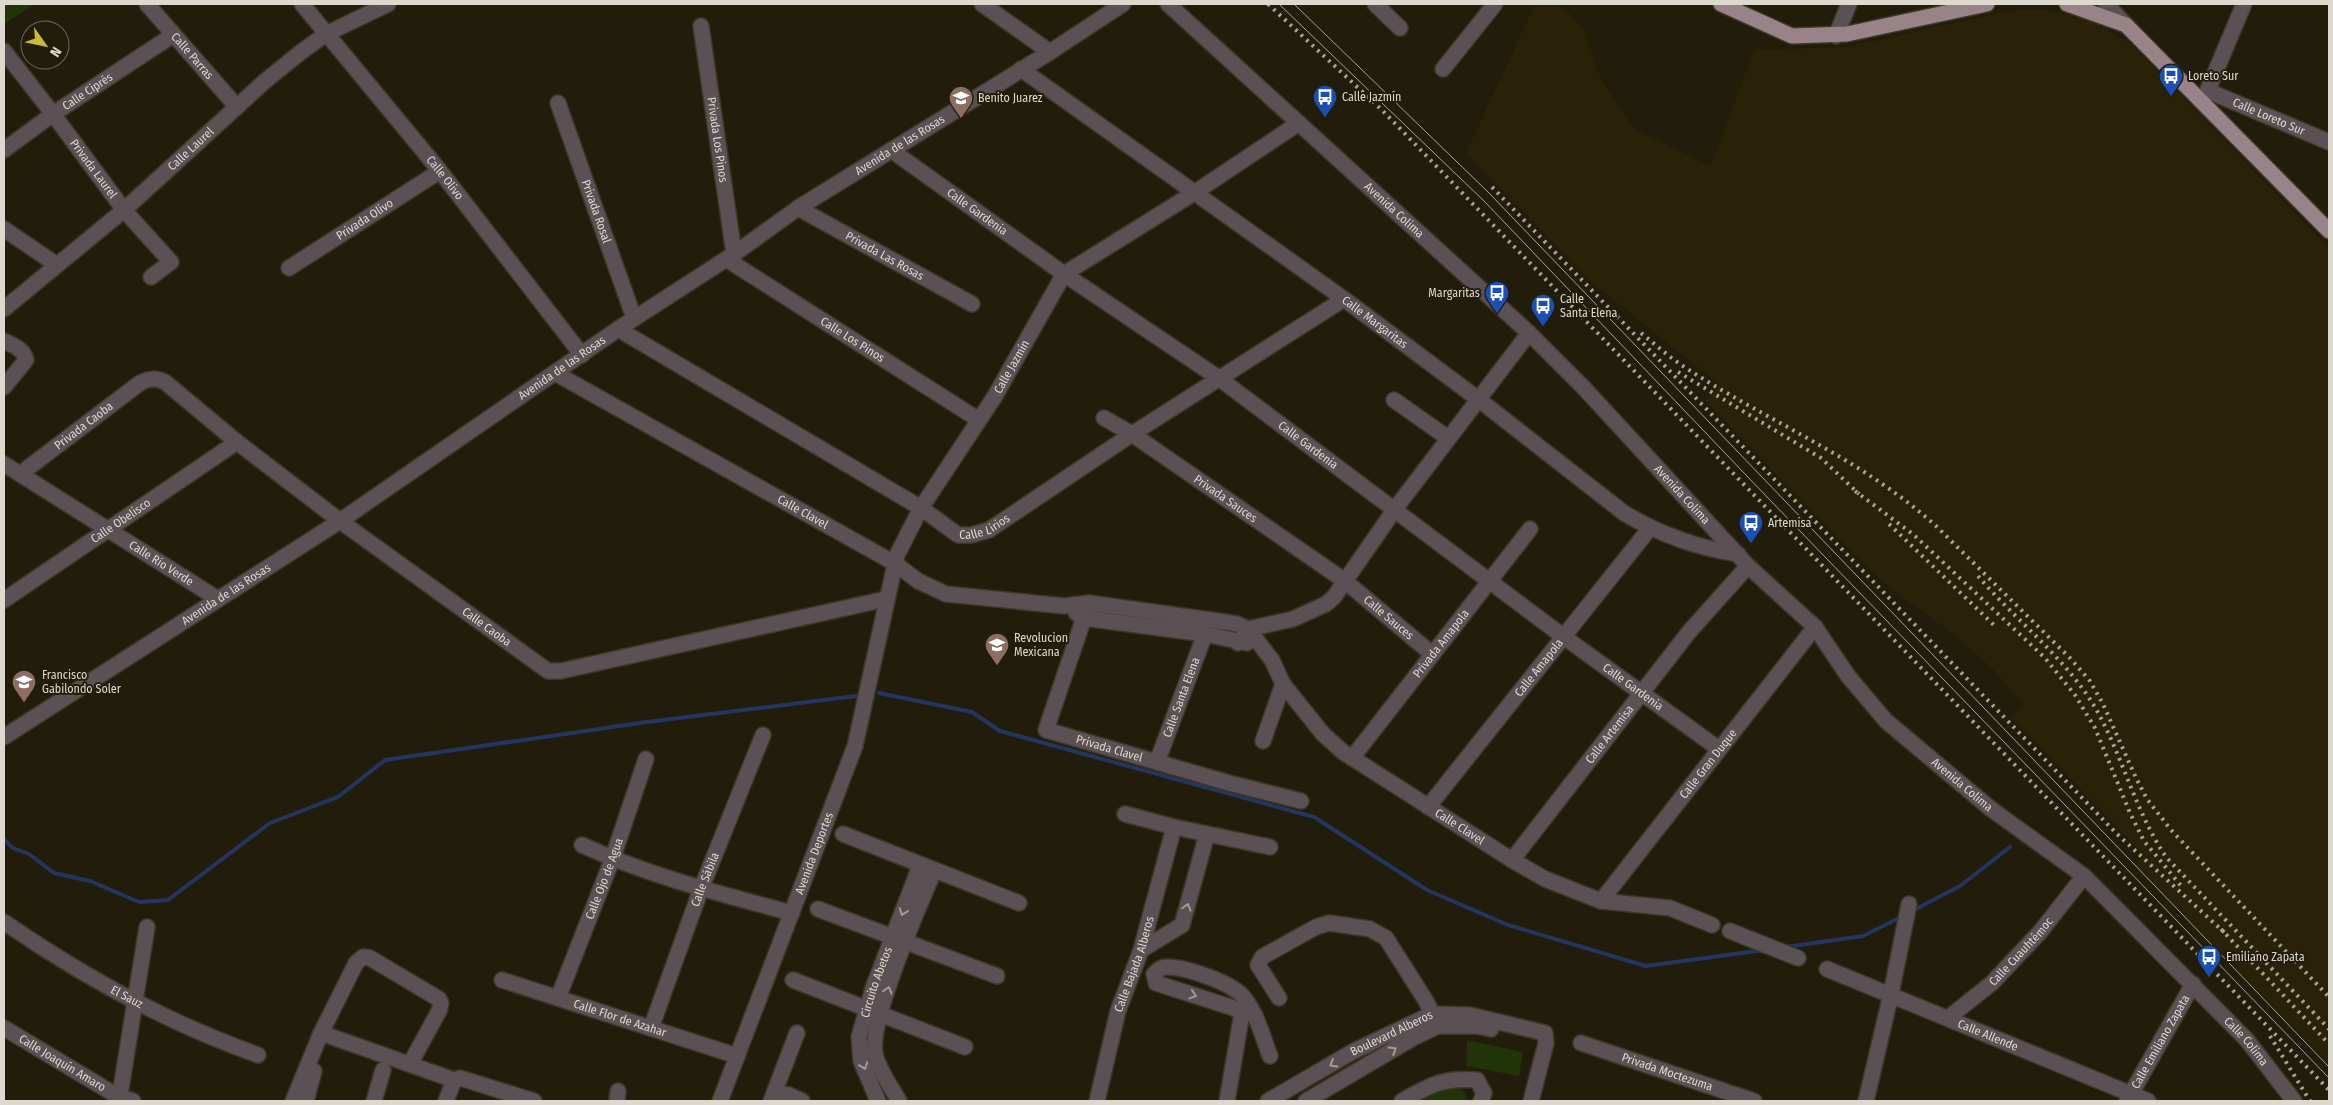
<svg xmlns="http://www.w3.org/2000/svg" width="2333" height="1105" font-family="'Fira Sans Condensed',sans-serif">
  <rect width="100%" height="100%" fill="#221d0b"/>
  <path fill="#2a2208" d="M1535,4h19l16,10 14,16 16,47 17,28 19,25 75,36 43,-116 95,-3 155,-35 28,-3 26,3 35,10 38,22 198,204v815l-194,-198 9,-10 -133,-138 13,-12 -34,-39 -38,-33 -58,-42 -37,-34 -152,-157 14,-16 -123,-98 -130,-133z"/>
  <path fill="#223209" d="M4,4h31l-31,20z
    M1467,1040l56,12 -4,24 -53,-10z
    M1459,1085l6,8 2,8h-55l22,-13z"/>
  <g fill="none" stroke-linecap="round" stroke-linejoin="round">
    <path stroke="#223661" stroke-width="4" d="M879,693l93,19 28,19 314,86 113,73 81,35 138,41 118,-16
      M4,839l9,9 16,6 25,19 36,8 49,21 29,-2 102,-77 68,-26 47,-37 262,-38 209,-26
      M1912,911l48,-25 50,-39
      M1786,947l77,-11 40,-20"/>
    <defs>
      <g id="minor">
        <path id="s1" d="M147,4l90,103"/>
        <path id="s2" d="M302,4l138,167 142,184"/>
        <path d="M982,4l68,48"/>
        <path id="s3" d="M1168,4l361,329 55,55 164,178 67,61 33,49 38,45 105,88 93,67 163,164 47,61"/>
        <path d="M1375,4l25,24"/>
        <path d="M2106,4l20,21"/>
        <path id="s4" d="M701,26l33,228"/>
        <path d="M1836,36l13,-32"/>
        <path id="s5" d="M4,51l49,63 71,96 47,52 -20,15"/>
        <path id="s6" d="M1021,69l323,230 134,100 146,114c35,21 74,35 114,41"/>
        <path d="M1443,69l52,-65"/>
        <path id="s7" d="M2208,91l121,51"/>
        <path d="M2204,99l40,-95"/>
        <path id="s8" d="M558,103l76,215"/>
        <path id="s9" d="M4,150l49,-36 120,-79"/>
        <path id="s10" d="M891,150l173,124 156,105 344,258 155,112"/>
        <path id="s11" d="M798,208l174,96"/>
        <path d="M4,229l53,36"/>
        <path id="s12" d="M726,259l253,161"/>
        <path id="s13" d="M289,268l151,-97"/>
        <path id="s14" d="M4,309l120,-99 140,-128 37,-30 25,-18 62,-30"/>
        <path id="s15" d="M618,329l303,179 37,27h13l18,-5 143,-96 212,-135"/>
        <path d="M4,341c10,5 20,8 22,19l-22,27"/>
        <path id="s16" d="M555,373l341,191 22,17 28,13 118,12 25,-3 129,18 19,3 11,5 24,31 11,24 40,50 20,18 169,108 33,19 56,22 69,7 42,17"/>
        <path d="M1394,400l54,38"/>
        <path id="s17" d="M1104,418l28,16 213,147 87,73"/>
        <path id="s18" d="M4,464l214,135"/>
        <path id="s19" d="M20,474l120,-91c10,-5 15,-5 25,-1l72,60 103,79 208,150h13l325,-72"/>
        <path id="s20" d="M4,600l233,-158"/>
        <path id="s21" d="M1089,603l-43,127 183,53 72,18"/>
        <path d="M1076,613l8,5 121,16 42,9"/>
        <path d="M1238,643l10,-14 45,-10 33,-15 8,-7 61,-88 134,-176"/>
        <path id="s22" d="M4,737l336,-216 278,-192 116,-75 64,-46 252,-156 73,-48"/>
        <path d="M1263,741l20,-57"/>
        <path id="s23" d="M1352,758l178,-229"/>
        <path id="s24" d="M1157,762l48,-128"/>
        <path id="s25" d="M1428,807l222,-279"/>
        <path d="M1125,814l49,13 96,20"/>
        <path d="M843,834l176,69"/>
        <path d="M582,845c67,31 139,49 210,68"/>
        <path id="s26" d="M1512,860l177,-228 59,-66"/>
        <path id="s27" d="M1601,901l214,-274"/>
        <path d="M818,909l179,67"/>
        <path id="s28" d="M4,922c78,54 164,101 254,133"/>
        <path d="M1730,931l68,27"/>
        <path d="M1141,950l41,-25 25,-91"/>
        <path id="s29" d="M1827,969l321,132"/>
        <path id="s30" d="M502,980l235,76"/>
        <path d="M793,980l172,67"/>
        <path id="s31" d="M558,998l54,-138 34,-101"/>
        <path d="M1279,998l-21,-33 4,-8 54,-30 13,-4 41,6 16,9 40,63 12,25"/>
        <path d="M1255,1015l-99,-32 -2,-9c4,-4 7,-7 13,-7 19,0 67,16 78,32 12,16 18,38 25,57"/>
        <path id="s32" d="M1948,1018l44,-35 48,-51 44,-56"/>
        <path id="s33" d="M4,1028l115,69 14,4"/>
        <path id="s34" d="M651,1028l50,-139 62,-154"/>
        <path d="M321,1033l133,47 6,-2 74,23"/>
        <path id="s35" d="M1581,1043l173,58"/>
        <path d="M775,1093l14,2 13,6"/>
        <path d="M119,1101l28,-174"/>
        <path d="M293,1101l28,-68 35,-70 7,-6 7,1 69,41 2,4 -2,8 -29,53"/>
        <path d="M306,1101l8,-30"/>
        <path d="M374,1101l9,-31"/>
        <path d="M446,1101l8,-21"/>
        <path d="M617,1101l1,-10"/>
        <path id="s36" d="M720,1101l135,-355 42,-191 24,-47 74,-112 69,-122 130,-81 105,-70"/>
        <path d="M771,1101l26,-68"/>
        <path id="s37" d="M878,1101l-17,-40 -2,-24 14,-49 47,-122"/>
        <path d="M899,1101c-8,-15 -21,-31 -24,-48 -6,-33 44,-147 59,-182"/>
        <path id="s38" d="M1097,1101l21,-90 23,-61 33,-123"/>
        <path d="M1227,1101l17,-100"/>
        <path id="s39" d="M1268,1101l86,-50 78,-37 38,1 75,18 1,10 -15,58"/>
        <path d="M1306,1101l107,-63 25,-12h38l15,3"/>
        <path d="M1402,1101c28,-16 42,-24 75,-21l7,13 -3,8"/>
        <path d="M1866,1101l25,-107 18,-90"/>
        <path id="s40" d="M2127,1101l66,-117"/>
      </g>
      <path id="major" d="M1721,4l71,32 55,-2 140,-30
        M2067,4l59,21 203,206"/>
    </defs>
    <use href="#minor" stroke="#3c3726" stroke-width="18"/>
    <use href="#major" stroke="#3c3726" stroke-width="18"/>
    <use href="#minor" stroke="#5b5053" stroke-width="15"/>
    <use href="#major" stroke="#988388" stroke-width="15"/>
    <path stroke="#a7a396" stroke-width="1" d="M1279,4l205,197 284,297 561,580
      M1294,4l195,189 840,874"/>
    <path stroke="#a7a396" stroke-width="4" stroke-dasharray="2.5 5" stroke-linecap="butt" d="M1268,4l115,107 946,979
      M1492,187l625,647 109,100
      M1641,333c15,12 29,25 45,35 83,54 176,91 250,158l134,132 20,23 13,23 33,74 11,21 24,31 158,167
      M1678,372l143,86 38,36
      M1855,491l59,44 131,123 30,37 20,33 35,85 14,28 38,46
      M1889,524l108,104
      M1978,576c37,44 88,82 118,133 27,48 39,102 70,148l163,172
      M2221,929l108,115
      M2270,1036l40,65"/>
  </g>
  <defs><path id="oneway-chevron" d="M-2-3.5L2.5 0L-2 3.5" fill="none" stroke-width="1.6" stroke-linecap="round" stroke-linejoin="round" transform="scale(1.25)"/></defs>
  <g stroke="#a29b97">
    <use href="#oneway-chevron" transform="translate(1187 907) rotate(-75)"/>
    <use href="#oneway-chevron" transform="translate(903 912) rotate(110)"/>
    <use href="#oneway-chevron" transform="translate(888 990) rotate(-74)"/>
    <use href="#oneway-chevron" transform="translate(1193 995) rotate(18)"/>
    <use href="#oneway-chevron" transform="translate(1393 1050) rotate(-32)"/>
    <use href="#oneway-chevron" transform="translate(1333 1064) rotate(150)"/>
    <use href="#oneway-chevron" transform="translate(864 1066) rotate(70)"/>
  </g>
  <defs>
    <symbol id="bus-pin" viewBox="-11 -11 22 30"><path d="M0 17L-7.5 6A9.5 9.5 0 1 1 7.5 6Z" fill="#1a4fb4" stroke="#221d0b"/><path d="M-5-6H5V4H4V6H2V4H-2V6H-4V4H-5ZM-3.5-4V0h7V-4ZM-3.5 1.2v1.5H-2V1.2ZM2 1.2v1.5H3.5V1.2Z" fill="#fff"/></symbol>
    <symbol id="school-pin" viewBox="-11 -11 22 30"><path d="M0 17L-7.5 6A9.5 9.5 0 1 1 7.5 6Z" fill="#8d6e63" stroke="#221d0b"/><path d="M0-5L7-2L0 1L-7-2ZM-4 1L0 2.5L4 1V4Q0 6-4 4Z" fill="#fff"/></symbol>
  </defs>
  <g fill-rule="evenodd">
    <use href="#bus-pin" x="2157" y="62" width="28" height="38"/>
    <use href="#bus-pin" x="1311" y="83" width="28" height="38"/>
    <use href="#school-pin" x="947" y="84" width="28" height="38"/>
    <use href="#bus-pin" x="1483" y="279" width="28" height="38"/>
    <use href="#bus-pin" x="1529" y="292" width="28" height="38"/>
    <use href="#bus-pin" x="1737" y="509" width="28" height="38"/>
    <use href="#school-pin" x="983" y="631" width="28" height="38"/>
    <use href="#school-pin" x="10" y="668" width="28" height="38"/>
    <use href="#bus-pin" x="2195" y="943" width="28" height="38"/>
  </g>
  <g text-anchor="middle" stroke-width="4" stroke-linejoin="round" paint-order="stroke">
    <g font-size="12" fill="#ddd9ce" stroke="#221d0b">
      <text dy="4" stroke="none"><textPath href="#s1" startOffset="69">Calle Parras</textPath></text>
      <text dy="4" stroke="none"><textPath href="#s9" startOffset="102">Calle Ciprés</textPath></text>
      <text dy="4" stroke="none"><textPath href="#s7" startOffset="66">Calle Loreto Sur</textPath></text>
      <text dy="4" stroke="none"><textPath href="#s4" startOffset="115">Privada Los Pinos</textPath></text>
      <text dy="4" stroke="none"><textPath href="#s22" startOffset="1074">Avenida de las Rosas</textPath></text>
      <text dy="4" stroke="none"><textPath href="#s14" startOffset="246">Calle Laurel</textPath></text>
      <text dy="4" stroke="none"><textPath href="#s5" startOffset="148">Privada Laurel</textPath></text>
      <text dy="4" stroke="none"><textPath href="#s2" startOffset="225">Calle Olivo</textPath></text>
      <text dy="4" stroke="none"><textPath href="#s3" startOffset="306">Avenida Colima</textPath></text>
      <text dy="4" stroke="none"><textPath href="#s8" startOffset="115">Privada Rosal</textPath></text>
      <text dy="4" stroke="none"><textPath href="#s10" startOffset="106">Calle Gardenia</textPath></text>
      <text dy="4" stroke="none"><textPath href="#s13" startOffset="90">Privada Olivo</textPath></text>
      <text dy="4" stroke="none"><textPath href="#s11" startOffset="99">Privada Las Rosas</textPath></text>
      <text dy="4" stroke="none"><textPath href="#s6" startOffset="435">Calle Margaritas</textPath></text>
      <text dy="4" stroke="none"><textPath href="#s12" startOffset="150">Calle Los Pinos</textPath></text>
      <text dy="4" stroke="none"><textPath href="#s36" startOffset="796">Calle Jazmín</textPath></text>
      <text dy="4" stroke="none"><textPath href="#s22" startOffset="669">Avenida de las Rosas</textPath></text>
      <text dy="4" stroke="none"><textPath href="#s19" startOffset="80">Privada Caoba</textPath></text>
      <text dy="4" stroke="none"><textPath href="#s10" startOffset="511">Calle Gardenia</textPath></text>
      <text dy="4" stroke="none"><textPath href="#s3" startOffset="711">Avenida Colima</textPath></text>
      <text dy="4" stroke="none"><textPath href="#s17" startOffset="146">Privada Sauces</textPath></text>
      <text dy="4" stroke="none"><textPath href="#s16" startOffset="284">Calle Clavel</textPath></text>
      <text dy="4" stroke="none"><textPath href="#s20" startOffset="141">Calle Obelisco</textPath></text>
      <text dy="4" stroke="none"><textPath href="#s15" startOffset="426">Calle Lirios</textPath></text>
      <text dy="4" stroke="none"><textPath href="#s18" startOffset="186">Calle Río Verde</textPath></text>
      <text dy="4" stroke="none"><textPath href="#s22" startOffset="264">Avenida de las Rosas</textPath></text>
      <text dy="4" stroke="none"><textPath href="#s17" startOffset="348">Calle Sauces</textPath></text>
      <text dy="4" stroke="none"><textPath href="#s19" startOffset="581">Calle Caoba</textPath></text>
      <text dy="4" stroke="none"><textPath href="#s23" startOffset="145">Privada Amapola</textPath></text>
      <text dy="4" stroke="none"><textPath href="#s25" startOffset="178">Calle Amapola</textPath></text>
      <text dy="4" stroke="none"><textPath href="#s10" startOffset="916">Calle Gardenia</textPath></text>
      <text dy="4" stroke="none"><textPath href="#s24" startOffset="69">Calle Santa Elena</textPath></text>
      <text dy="4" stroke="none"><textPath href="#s26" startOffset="159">Calle Artemisa</textPath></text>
      <text dy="4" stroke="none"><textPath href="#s21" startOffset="200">Privada Clavel</textPath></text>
      <text dy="4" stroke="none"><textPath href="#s27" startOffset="174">Calle Gran Duque</textPath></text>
      <text dy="4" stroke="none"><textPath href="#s3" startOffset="1116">Avenida Colima</textPath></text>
      <text dy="4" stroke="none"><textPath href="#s16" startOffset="1050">Calle Clavel</textPath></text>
      <text dy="4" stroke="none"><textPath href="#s36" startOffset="265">Avenida Deportes</textPath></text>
      <text dy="4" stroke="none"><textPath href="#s31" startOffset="128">Calle Ojo de Agua</textPath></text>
      <text dy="4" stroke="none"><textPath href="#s34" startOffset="158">Calle Sábila</textPath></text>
      <text dy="4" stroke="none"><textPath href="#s32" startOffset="99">Calle Cuauhtémoc</textPath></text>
      <text dy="4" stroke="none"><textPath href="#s38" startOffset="142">Calle Bajada Alberos</textPath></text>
      <text dy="4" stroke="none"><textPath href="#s37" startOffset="125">Circuito Abetos</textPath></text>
      <text dy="4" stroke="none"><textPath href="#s28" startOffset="144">El Sauz</textPath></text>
      <text dy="4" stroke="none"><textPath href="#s30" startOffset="124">Calle Flor de Azahar</textPath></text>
      <text dy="4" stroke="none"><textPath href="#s39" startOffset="141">Boulevard Alberos</textPath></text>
      <text dy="4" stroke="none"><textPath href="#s29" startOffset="174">Calle Allende</textPath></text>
      <text dy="4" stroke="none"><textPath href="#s3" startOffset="1500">Calle Colima</textPath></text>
      <text dy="4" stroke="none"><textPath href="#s40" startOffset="68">Calle Emiliano Zapata</textPath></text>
      <text dy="4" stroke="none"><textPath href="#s33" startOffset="68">Calle Joaquín Amaro</textPath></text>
      <text dy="4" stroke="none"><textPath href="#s35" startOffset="91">Privada Moctezuma</textPath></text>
    </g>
    <g font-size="12" fill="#ddd9ce" stroke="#221d0b" text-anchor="start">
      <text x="2188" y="80">Loreto Sur</text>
      <text x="1342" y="101">Calle Jazmín</text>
      <text x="978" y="102">Benito Juarez</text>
      <text x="1480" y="297" text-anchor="end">Margaritas</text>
      <text x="1560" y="303">Calle<tspan x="1560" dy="14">Santa Elena</tspan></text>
      <text x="1768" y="527">Artemisa</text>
      <text x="1014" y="642">Revolucion<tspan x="1014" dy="14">Mexicana</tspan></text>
      <text x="42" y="679">Francisco<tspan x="42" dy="14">Gabilondo Soler</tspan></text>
      <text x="2226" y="961">Emiliano Zapata</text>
    </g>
  </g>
  <rect width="2333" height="1105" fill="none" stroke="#ddd9ce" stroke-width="10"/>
  <g transform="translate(45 45) rotate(123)"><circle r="24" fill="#221d0b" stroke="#6d6859"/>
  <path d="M0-4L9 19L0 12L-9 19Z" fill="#ccb939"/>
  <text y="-8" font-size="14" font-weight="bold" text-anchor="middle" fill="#ddd9ce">N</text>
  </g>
</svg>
